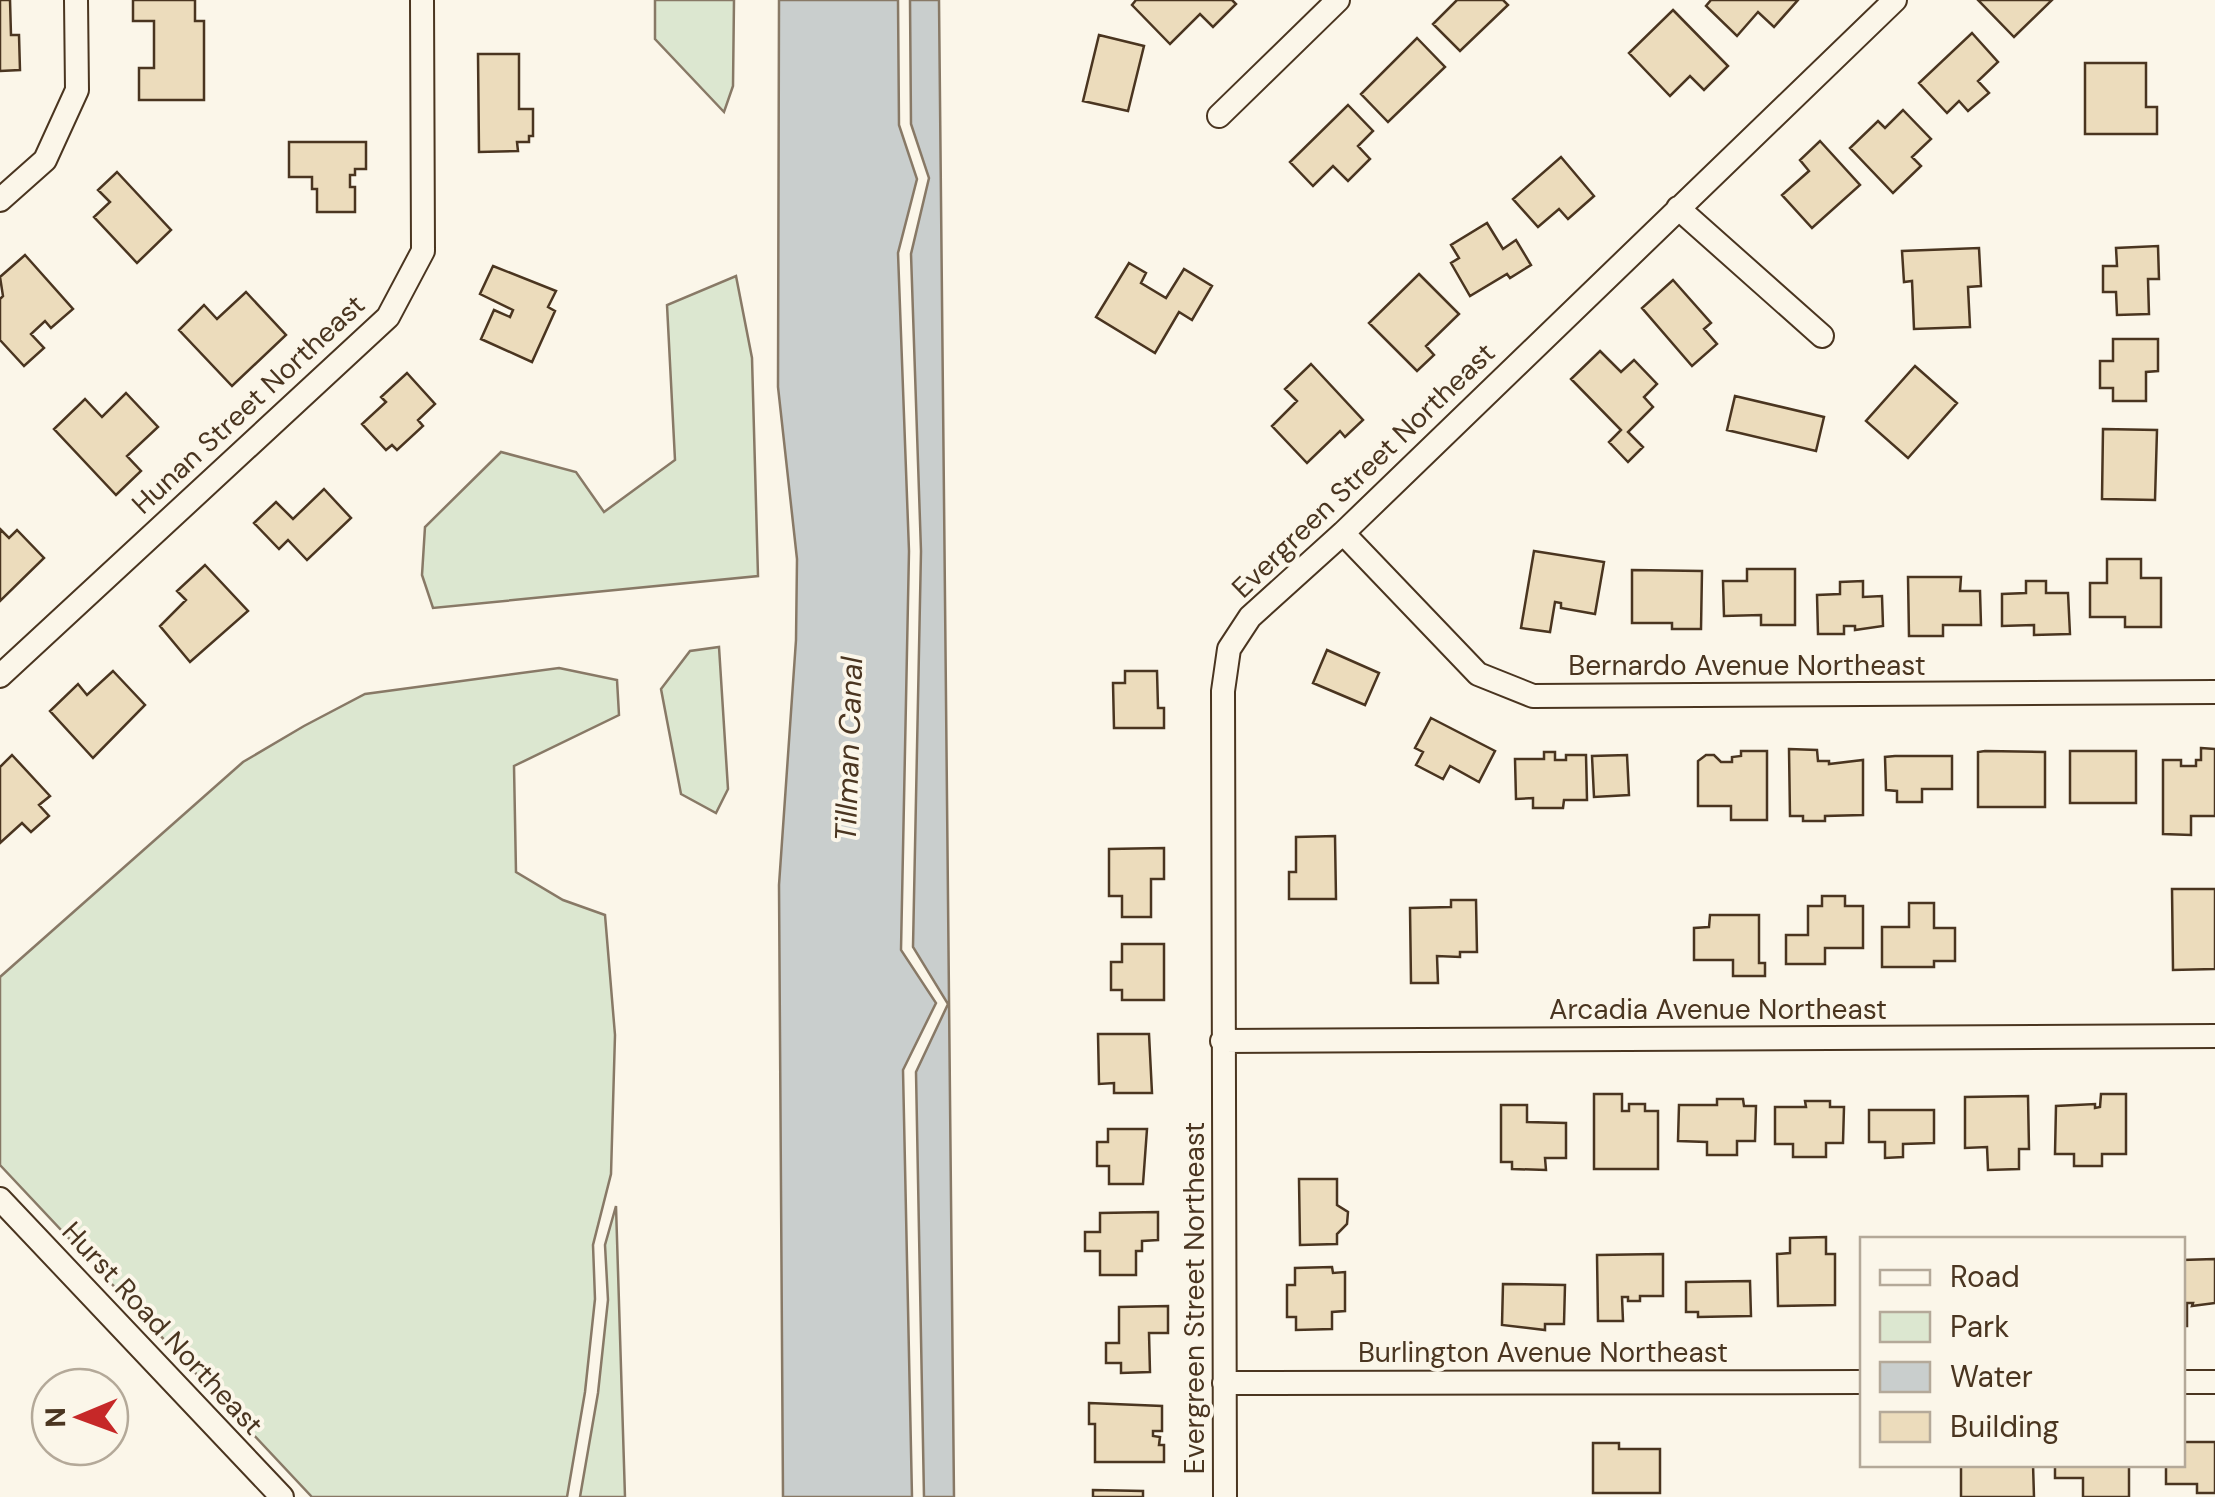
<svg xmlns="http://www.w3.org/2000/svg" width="2215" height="1497" font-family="'DM Sans',sans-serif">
  <rect width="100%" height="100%" fill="#fbf6e9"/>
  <path fill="#dce7d0" stroke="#887966" stroke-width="2.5" d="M655,0h79l-1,86 -9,26 -69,-73z
    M736,276l16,82 6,218 -325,32 -11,-33 3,-48 76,-75 75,20 28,40 71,-52 -8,-155z
    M719,647l9,142 -12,24 -35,-19 -20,-105 29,-38z
    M559,668l58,12 2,35 -105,51 2,106 47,28 42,15 10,120 -4,139 -18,71 2,54 -10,93 -18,105h-255l-312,-332v-188l243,-215 61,-36 61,-32z
    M616,1206l9,291h-45l18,-104 10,-93 -3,-55z"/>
  <path fill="#c9cecd" stroke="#887966" stroke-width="2.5" d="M779,0h119l1,125 18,54 -19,74 11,298 -8,399 35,53 -33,67 9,427h-129l-4,-612 17,-245 1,-81 -19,-172z
    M910,0h29l15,1497h-30l-8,-425 32,-68 -35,-57 8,-396 -10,-297 18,-76 -18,-54z"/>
  <path fill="#ecdcbc" stroke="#4a3520" stroke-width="2.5" d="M0,0h10l1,35h8l1,35 -20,1z
    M133,0h62v21h9v79h-65v-32h15v-47h-21z
    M1136,0h96l4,4 -23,23 -13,-13 -30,30 -38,-39z
    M1457,0h46l5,5 -48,46 -27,-27z
    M1711,0h87l-24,27 -16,-15 -21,24 -31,-30z
    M1978,0h74l-38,37z
    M1673,10l55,56 -24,24 -14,-14 -20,20 -41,-43z
    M1972,33l26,29 -20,19 11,12 -21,18 -9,-10 -12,12 -28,-30z
    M1099,35l45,11 -16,65 -45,-10z
    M1417,38l28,29 -57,55 -27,-28z
    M478,54h41v55h14v27h-4v6h-12l1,9 -39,1z
    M2085,63h61v44h11v27h-72z
    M1348,105l25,26 -15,15 12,13 -22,22 -15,-15 -20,20 -23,-24z
    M1903,110l28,29 -19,18 9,9 -28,27 -43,-45 28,-27 7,7z
    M1820,141l40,44 -48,43 -30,-33 27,-24 -9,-11z
    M289,142h77v27h-11v6h-5v12h5v25h-38v-23h-5v-12h-23z
    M1561,157l33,39 -26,23 -9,-10 -21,18 -25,-28z
    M117,172l54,58 -34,33 -43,-46 16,-15 -12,-12z
    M1487,223l16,26 13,-9 15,25 -21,13 -3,-4 -37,22 -19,-33 8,-5 -8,-13z
    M2158,246l1,33h-11l1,35 -32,1 -1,-23h-13v-26h14l-1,-18z
    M1979,248l2,38 -13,1 2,40 -56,2 -2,-48 -8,1 -2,-31z
    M25,255l48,54 -22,19 -6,-7 -14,13 13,14 -20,18 -24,-26v-41l3,-3 -3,-19z
    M1129,263l17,10 -5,10 25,15 18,-29 28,17 -20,34 -13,-8 -24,41 -59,-36z
    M493,266l63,25 -8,16 7,4 -23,51 -51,-23 13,-29 16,7 3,-7 -33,-16z
    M1419,274l40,40 -33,32 8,9 -17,16 -48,-48z
    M1673,280l38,43 -7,6 13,15 -25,22 -50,-58z
    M246,292l40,43 -54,51 -53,-56 25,-25 13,14z
    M2113,339h45v32l-12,1v29h-33v-13h-13v-27h13z
    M1600,351l21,21 13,-12 23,24 -13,13 9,10 -25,25 15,15 -15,15 -19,-20 12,-12 -50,-51z
    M1311,364l52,56 -18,17 -5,-6 -33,32 -35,-37 25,-25 -12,-12z
    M1915,366l42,37 -49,55 -42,-37z
    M407,373l28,31 -17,16 5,6 -26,24 -5,-5 -6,5 -24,-26 24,-22 -5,-5z
    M126,393l32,34 -31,29 14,15 -25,24 -62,-66 31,-30 17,18z
    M1735,396l89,21 -8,34 -89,-21z
    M2103,429l54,1 -2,70 -53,-1z
    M324,489l27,29 -44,42 -19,-20 -9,9 -25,-26 22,-21 17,17z
    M0,529l9,9 8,-8 27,28 -44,43z
    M1534,551l70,11 -9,52 -34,-6v-5l-6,-1 -5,30 -29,-4z
    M2107,559h34v19h20v49h-36v-10h-35v-34h17z
    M205,565l43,46 -58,51 -30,-36 26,-26 -9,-9z
    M1747,569h48v56h-34v-10l-37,1 -1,-35h24z
    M1632,570l70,1 -1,58h-29v-6h-40z
    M1908,577h53l-1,14h20l1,34h-38v11h-34z
    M1863,581v16l19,-1 1,30 -28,4v-4h-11v8h-26l-1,-39 23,-1v-12z
    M2026,581h20v12h22l2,41 -36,1v-10l-32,1v-32l24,-1z
    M1327,650l52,23 -14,32 -52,-22z
    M113,671l32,34 -52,53 -43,-47 28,-27 9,11z
    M1125,671h32l1,37h6v20h-50l-1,-45h12z
    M1431,718l64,33 -16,31 -29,-16 -7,13 -27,-14 7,-13 -8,-4z
    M2201,748l14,1v67h-24v19l-28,-1v-74h18v6h15v-6h5z
    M1789,749l28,1 1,11h11v3l34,-4v55l-38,1v5h-22v-5h-13z
    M1741,751h26v69h-36v-14h-33v-45l8,-6h8l7,7h11v-5l9,-1z
    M1985,751l60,1v55h-67v-55z
    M2070,751h66v52h-66z
    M1544,752h11v8h11v-5h20l1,45h-23l-1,8h-30v-10l-17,1 -1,-40h29z
    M12,755l38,41 -11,9 10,11 -18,16 -9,-9 -22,20v-76z
    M1627,755l2,40 -35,2 -2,-41z
    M1895,756h57v33h-30v13h-25v-11l-11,-1 -1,-33z
    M1335,836l1,63h-47v-27h7v-35z
    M1164,848v31h-13v38h-29v-21h-13v-47z
    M2172,889h43v80l-42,1z
    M1822,896h23v10h18v42h-38v16h-39v-29h22v-29h14z
    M1451,900h25l1,52h-17v5l-23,-1 1,27h-27l-1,-75 41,-1z
    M1909,903h25v25h21v33h-21v6h-52v-40h27z
    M1710,915h49v48h6v13h-32v-16h-39v-32l15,-1z
    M1122,944h42v56h-42v-10h-11v-28h11z
    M1098,1034h51l3,59h-38v-10l-15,1z
    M1594,1094h28v17h7v-7h16v7h13v58h-64z
    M2101,1094h25v60h-24v12h-28v-12h-19l1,-48 39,-2v4l5,-1z
    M2028,1096l1,53h-10v20l-31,1 -1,-23 -22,1v-51z
    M1717,1099h26l1,7h12l-1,35h-18v14h-30v-13l-29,-1 1,-36h38z
    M1805,1101h25v6h14l-1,36h-17v14h-33v-13h-18v-37h31z
    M1501,1105h26v17l39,1v35h-21l1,12 -34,-1v-7h-11z
    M1869,1110h65v33l-31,1v13l-18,1v-16h-16z
    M1108,1129h39l-4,55h-34v-18h-12v-24h11z
    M1299,1179h38v26l11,7 -1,12 -10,10v10l-37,1z
    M1158,1212v28l-16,1v10h-6v24h-36v-24h-15v-19h15v-19z
    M1826,1237v17h9v51l-57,1 -1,-52 13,-1v-15z
    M1663,1254v42h-23v5h-12v-4h-6l1,24h-25l-1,-66z
    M2215,1259v44l-23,3 1,-3h-6v23h-5v-66z
    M1332,1267l1,6 12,-1v39l-13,1v17l-36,1v-13h-9v-32h8v-17z
    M1750,1281l1,35 -53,1v-5h-12v-30z
    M1503,1284l62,1 -1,39h-19v6l-43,-5z
    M1168,1306v27h-19l1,39 -29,1v-10h-15v-20h13v-36z
    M1089,1403l73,3v25h-9v5l7,1 -1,8h5v17h-69v-38h-6z
    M2182,1442h33v51h-18v-9h-31v-20h16z
    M1593,1443h26v6h41v44h-67z
    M1961,1464h72l1,33h-73z
    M2055,1464h74v33h-46v-19h-28z
    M1093,1490l50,1v6h-50z"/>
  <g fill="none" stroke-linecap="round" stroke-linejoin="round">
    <defs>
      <path id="street" d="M1219,116l119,-116
        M0,200l45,-40 32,-70 -1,-90
        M1678,208l144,128
        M1343,533l135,141 55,22 682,-4
        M0,676l388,-359 35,-66 -1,-251
        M1222,1041l993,-5
        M0,1199l282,298
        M2182,1382h33
        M1224,1383l638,-1
        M1225,1497l-2,-806 6,-42 21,-32 93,-84 552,-533"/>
    </defs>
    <use href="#street" stroke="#4a3520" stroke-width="26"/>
    <use href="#street" stroke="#fbf6e9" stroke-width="22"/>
  </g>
  <g text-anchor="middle" stroke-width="8" stroke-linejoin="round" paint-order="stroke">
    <g font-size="28" fill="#4a3520" stroke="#fbf6e9">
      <text transform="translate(248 404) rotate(-43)" y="10">Hunan Street Northeast</text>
      <text transform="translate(1363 470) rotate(-44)" y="10">Evergreen Street Northeast</text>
      <text x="1747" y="675">Bernardo Avenue Northeast</text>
      <text x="1718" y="1019">Arcadia Avenue Northeast</text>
      <text transform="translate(1194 1298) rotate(-90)" y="10">Evergreen Street Northeast</text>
      <text transform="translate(163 1328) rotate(47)" y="10">Hurst Road Northeast</text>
      <text x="1543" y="1362">Burlington Avenue Northeast</text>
    </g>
    <g font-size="30" font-style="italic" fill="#4a3520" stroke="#fbf6e9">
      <text transform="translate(849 749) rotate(-88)" y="10">Tillman Canal</text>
    </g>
  </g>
  <rect x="1860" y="1237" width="325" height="230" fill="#fbf6e9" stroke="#b4a999" stroke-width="2.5"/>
  <rect x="1880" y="1270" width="50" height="15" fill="#fbf6e9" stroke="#b4a999" stroke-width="2.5"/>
  <text x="1950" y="1287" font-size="30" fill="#4a3520">Road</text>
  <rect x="1880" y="1312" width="50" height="30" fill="#dce7d0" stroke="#b4a999" stroke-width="2.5"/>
  <text x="1950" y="1337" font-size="30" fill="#4a3520">Park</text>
  <rect x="1880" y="1362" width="50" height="30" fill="#c9cecd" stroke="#b4a999" stroke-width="2.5"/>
  <text x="1950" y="1387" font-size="30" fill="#4a3520">Water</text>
  <rect x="1880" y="1412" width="50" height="30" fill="#ecdcbc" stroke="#b4a999" stroke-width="2.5"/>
  <text x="1950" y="1437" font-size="30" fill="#4a3520">Building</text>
  <g transform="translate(80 1417) rotate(269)"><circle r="48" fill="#fbf6e9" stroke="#b4a999" stroke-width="2.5"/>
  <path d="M0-8L18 38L0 25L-18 38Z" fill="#c62828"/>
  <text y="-15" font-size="28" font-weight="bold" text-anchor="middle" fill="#4a3520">N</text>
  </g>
</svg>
